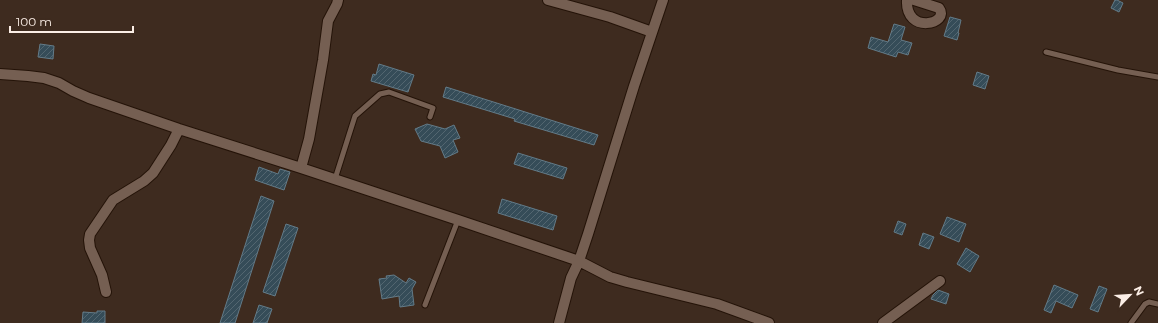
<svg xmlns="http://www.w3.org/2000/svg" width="1158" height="323" font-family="Montserrat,sans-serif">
  <defs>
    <pattern id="building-hatch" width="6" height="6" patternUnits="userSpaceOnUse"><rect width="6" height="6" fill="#354c58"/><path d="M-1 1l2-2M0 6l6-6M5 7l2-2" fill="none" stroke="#536670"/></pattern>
  </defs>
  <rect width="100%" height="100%" fill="#3e2b1f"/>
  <path fill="url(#building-hatch)" stroke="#637b88" d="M1115,0h2l6,3 -4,9 -8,-4z
    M950,17l11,3 -3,13h1l-2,7 -13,-4z
    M894,24l11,3 -4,13 11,3 -4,12 -10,-3 -2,5 -28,-9 3,-11 17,5z
    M40,44l14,2 -1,13 -15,-2z
    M379,64l35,11 -6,17 -37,-11 2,-7 3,1z
    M977,72l12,4 -4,13 -12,-4z
    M446,87l152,48 -4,10 -80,-24 1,-2 -72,-22z
    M427,124l18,5 9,-4 6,13 -7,2 5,12 -13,6 -5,-12 -19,-5 -6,-12z
    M518,153l49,15 -4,11 -49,-15z
    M259,167l19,7 2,-5 10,3 -6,18 -29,-10z
    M261,196l13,5 -39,122h-15z
    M502,199l55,17 -4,14 -55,-17z
    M947,217l19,7 -7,18 -19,-8z
    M898,221l8,3 -4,11 -8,-3z
    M286,224l12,4 -23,68 -12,-4z
    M923,233l11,4 -5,12 -10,-4z
    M966,248l13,8 -9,16 -13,-8z
    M394,275l12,8 3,-5 7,4 -4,7 2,16 -14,2 -1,-11 -17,3 -3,-20 8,-1 -1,-2z
    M1054,285l24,10 -6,13 -16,-7 -5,12 -7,-3z
    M1099,286l8,3 -9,23 -8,-3z
    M938,290l11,4 -3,10 -15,-5 2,-4z
    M259,305l13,4 -5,14h-14z
    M97,311h8v12h-23l1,-11 14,1z"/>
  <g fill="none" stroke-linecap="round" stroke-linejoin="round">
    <defs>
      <path id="lane" d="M1046,52l72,18 40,7
        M335,179l20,-63 25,-22 9,-2 44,16 -3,9
        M425,305l33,-85
        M1131,323l14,-19 4,-2 9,2"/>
      <path id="street" d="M548,0l62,17 42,15
        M907,0c-2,35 44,24 32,8l-25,-8
        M0,74l28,2 16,2 15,5 14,8 16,7 90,31 122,39 157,52 121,41 31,16 17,5 90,22 52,19
        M301,168l8,-29 14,-79 5,-39 9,-17 1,-4
        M106,292l-4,-17 -12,-27 -1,-8 1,-6 23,-34 31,-19 9,-8 18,-28 8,-16
        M559,323l12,-45 8,-17 9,-27 46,-148 29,-86
        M883,323l57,-42"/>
    </defs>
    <use href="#lane" stroke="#241308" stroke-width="7"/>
    <use href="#street" stroke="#241308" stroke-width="12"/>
    <use href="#lane" stroke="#755f52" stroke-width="5"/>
    <use href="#street" stroke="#755f52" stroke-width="10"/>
  </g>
  <g transform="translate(1130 295) rotate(65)" stroke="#3e2b1f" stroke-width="3" paint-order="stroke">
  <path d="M0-3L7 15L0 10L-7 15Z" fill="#fbeee6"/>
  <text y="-6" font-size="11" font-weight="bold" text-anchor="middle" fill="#fbeee6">N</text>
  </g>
  <path d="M10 26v6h123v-6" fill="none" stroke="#fbeee6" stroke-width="2"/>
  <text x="16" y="26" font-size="12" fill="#fbeee6" stroke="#3e2b1f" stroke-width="3" paint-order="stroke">100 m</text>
</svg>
